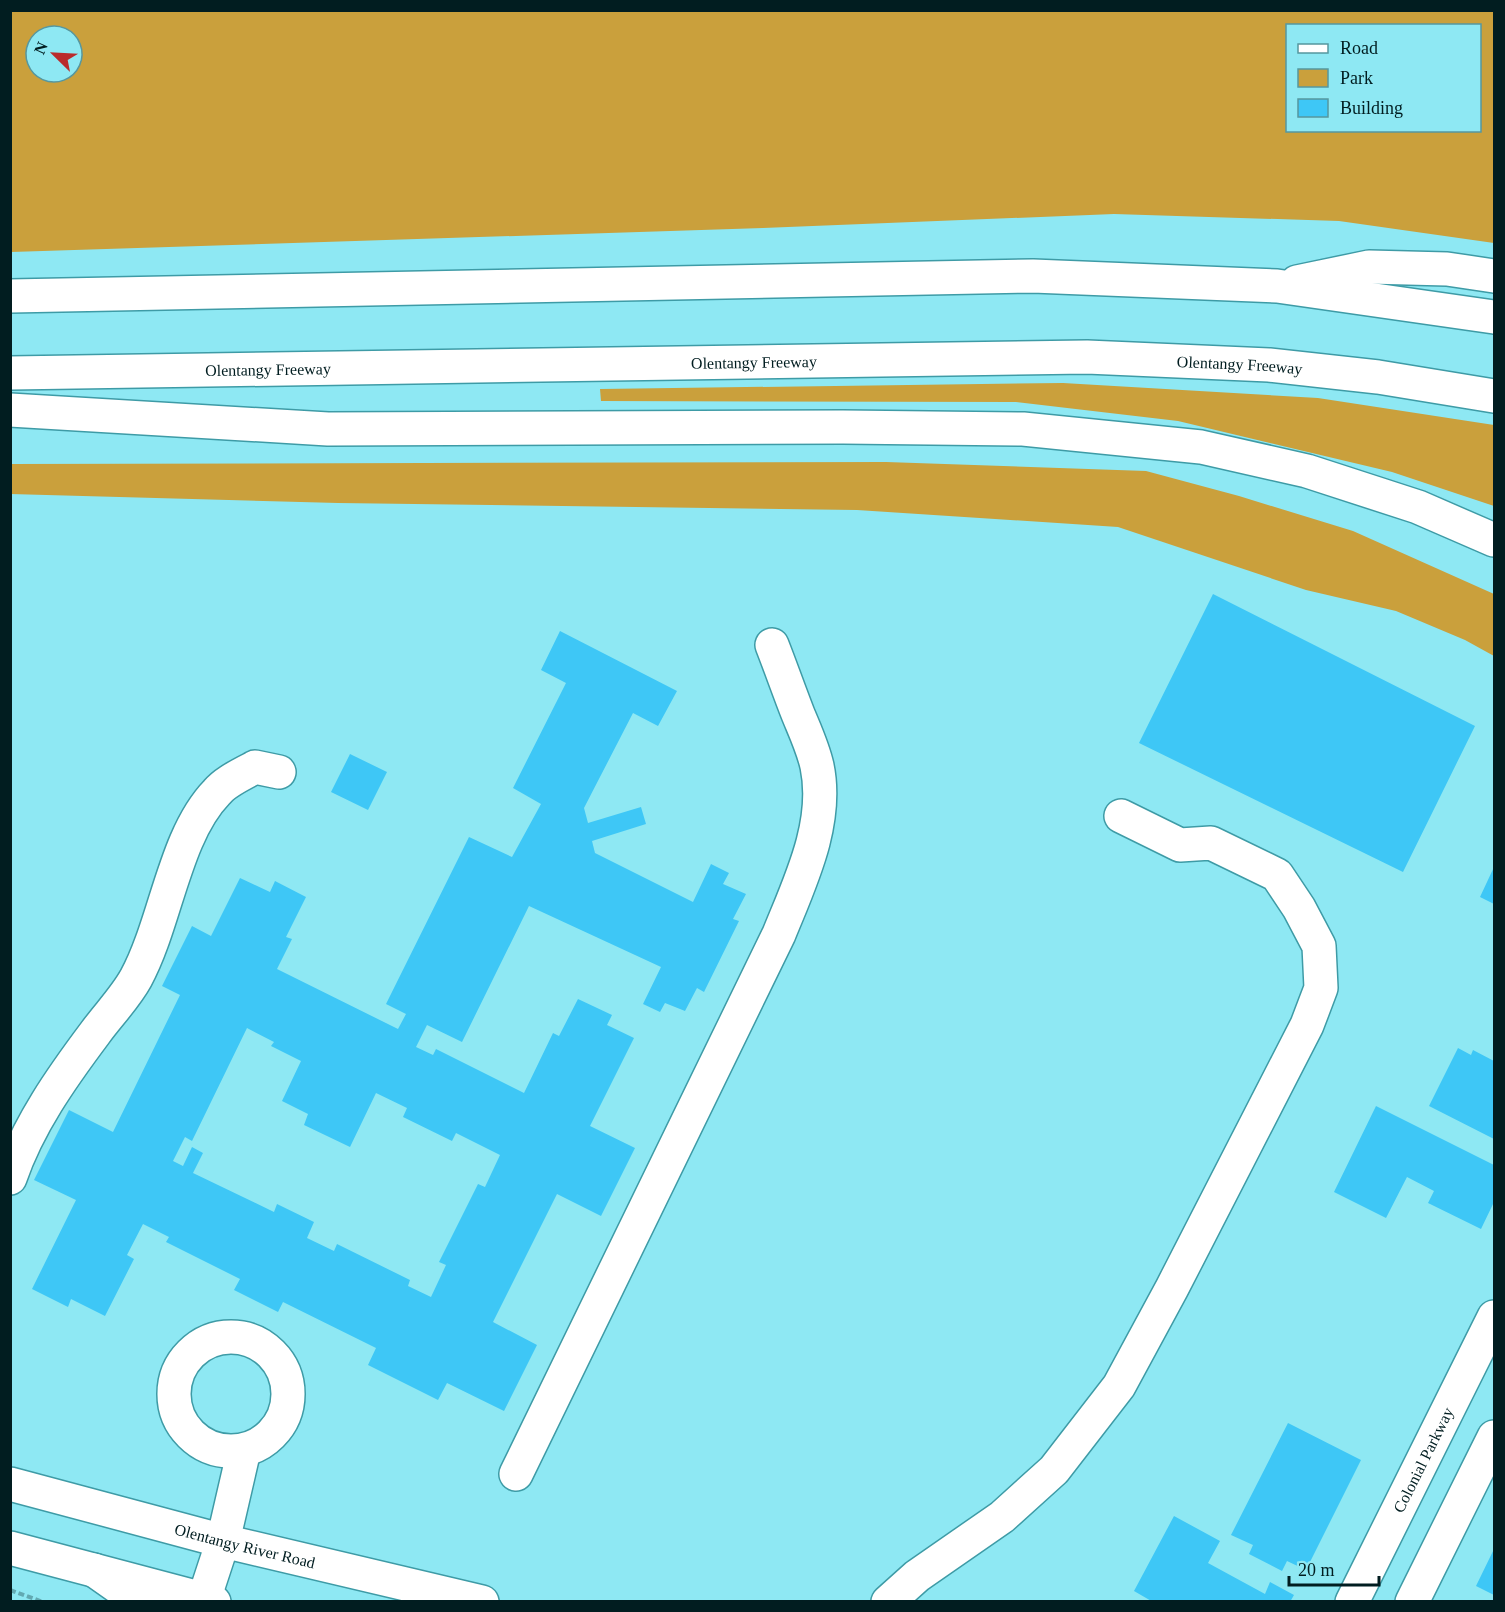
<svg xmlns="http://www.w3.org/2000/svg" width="1505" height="1612" font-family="Georgia,serif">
  <rect width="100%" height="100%" fill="#8ee8f3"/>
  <path fill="#caa03c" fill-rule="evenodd" d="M10,11h1484v232l-155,-22 -225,-7 -351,14 -752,24zM1288,26h192v104h-192zM36,36h36v36h-36z
    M1063,383l255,15 176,27v81l-102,-34 -214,-51 -162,-19 -415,-1 -1,-12z
    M886,462l260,9 93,25 114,35 141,63v62l-29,-16 -69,-29 -90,-21 -188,-63 -261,-17 -519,-7 -328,-9 1,-30z"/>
  <path fill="#3ec7f6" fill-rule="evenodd" d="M1213,594l262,132 -72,146 -264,-129z
    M560,631l117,60 -19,35 -25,-13 -49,95 4,15 53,-16 5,17 -54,17 3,12 98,49 18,-38 18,9 -6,11 23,10 -13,25 6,2 -35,71 -7,-4 -12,23 -20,-8 -5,9 -17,-8 18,-37 -132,-61 -67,136 -35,-17 -11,22 17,8 3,-6 88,44 29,-60 6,3 19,-37 34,16 -5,10 27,13 -44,88 45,22 -34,68 -44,-22 -64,128 44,23 -33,66 -57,-28 -9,17 -70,-35 8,-17 -93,-46 -5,10 -44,-22 6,-11 -74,-37 3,-5 -26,-13 -16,31 7,4 -29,57 -34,-17 -3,8 -36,-18 44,-89 -42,-20 35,-70 44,22 67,-137 -18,-9 30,-60 19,10 29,-58 30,14 5,-11 31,16 -20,40 6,2 -15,30 121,60 8,-15 -20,-10 83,-167 43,20 29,-53 -28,-16 53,-105 -25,-13zM247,1028l27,14 -3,4 30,15 -19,40 26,13 -4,11 46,22 26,-54 31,15 -4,9 49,24 4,-8 44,22 -15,32 -7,-3 -39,78 7,3 -15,32 -23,-11 2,-6 -73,-36 -3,7 -27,-13 7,-16 -37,-18 -3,8 -81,-39 10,-20 -11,-6 -9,19 -10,-5 12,-24 7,4z
    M350,754l37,18 -19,38 -37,-18z
    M1494,867v37l-14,-7z
    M1458,1048l13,7 2,-5 21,11v78l-65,-33z
    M1376,1106l118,59v37l-13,27 -53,-26 6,-12 -27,-14 -21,41 -52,-26z
    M1288,1423l73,37 -55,110 -19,-9 -5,10 -33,-17 4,-9 -22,-10z
    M1174,1516l46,25 -12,22 57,31 5,-12 24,13 -4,7h-137l-19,-11z
    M1494,1549v46l-18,-9z"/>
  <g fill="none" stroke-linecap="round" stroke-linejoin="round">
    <defs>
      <g id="minor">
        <path d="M10,1178c18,-53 52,-101 85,-145 13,-18 30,-35 41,-55 30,-55 38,-142 81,-186 9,-11 26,-18 38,-25l24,5"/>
        <circle cx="231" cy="1394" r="57"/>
        <path d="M516,1474l263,-540c21,-52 50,-111 38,-168 -4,-18 -12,-35 -19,-52 -9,-23 -17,-46 -26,-69"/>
        <path d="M94,1570l27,19 12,13"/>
        <path d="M204,1599l19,-58 21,-91"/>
        <path d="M888,1602l29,-26 85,-59 52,-47 65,-84 53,-98 135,-263 14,-37 -2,-42 -20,-38 -22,-33 -66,-32 -31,2 -59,-29"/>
        <path id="s1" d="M1352,1602l142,-285"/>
        <path d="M1412,1602l82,-165"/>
      </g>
      <g id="major">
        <path id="s2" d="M10,1484l213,57 259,61"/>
        <path d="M10,1548l204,54"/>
      </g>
      <g id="highway">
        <path d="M1297,282l72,-15 78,2 47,7"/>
        <path d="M10,296l1023,-20 244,10 217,31"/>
        <path id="s3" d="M10,373l1077,-16 182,8 109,12 116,19"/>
        <path d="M10,410l318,19 515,-2 180,2 178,18 106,24 111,36 76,33"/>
      </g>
    </defs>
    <use href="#minor" stroke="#3e9ba6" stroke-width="36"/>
    <use href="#major" stroke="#3e9ba6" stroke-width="36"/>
    <use href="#highway" stroke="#3e9ba6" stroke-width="36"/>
    <path stroke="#62a9b2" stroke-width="4" stroke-dasharray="6 3" stroke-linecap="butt" d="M10,1590l33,12"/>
    <use href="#minor" stroke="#fff" stroke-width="33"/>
    <use href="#major" stroke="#fff" stroke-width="33"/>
    <use href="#highway" stroke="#fff" stroke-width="33"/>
  </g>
  <g text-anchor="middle" stroke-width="6" stroke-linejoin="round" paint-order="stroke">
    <g font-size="16" fill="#011d20" stroke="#8ee8f3">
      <text dy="6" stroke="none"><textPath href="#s3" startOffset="744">Olentangy Freeway</textPath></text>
      <text dy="6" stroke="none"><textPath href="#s3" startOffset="1230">Olentangy Freeway</textPath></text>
      <text dy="6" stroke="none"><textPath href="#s3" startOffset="258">Olentangy Freeway</textPath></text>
      <text dy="6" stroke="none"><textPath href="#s1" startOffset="159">Colonial Parkway</textPath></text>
      <text dy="6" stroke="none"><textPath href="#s2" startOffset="243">Olentangy River Road</textPath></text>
    </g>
  </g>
  <rect width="1505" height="1612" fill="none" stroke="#011d20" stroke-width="24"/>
  <rect x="1286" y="24" width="195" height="108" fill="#8ee8f3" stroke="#56979f" stroke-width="1.5"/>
  <rect x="1298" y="44" width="30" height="9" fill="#ffffff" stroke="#56979f" stroke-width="1.5"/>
  <text x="1340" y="54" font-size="18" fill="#011d20">Road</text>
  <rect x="1298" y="69" width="30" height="18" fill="#caa03c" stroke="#56979f" stroke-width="1.5"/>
  <text x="1340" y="84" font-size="18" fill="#011d20">Park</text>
  <rect x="1298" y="99" width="30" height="18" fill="#3ec7f6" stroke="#56979f" stroke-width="1.5"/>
  <text x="1340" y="114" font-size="18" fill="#011d20">Building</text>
  <g transform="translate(54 54) rotate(294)"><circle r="28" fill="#8ee8f3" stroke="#56979f" stroke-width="1.5"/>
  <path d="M0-4.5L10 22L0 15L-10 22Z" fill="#ba2b2c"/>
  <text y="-9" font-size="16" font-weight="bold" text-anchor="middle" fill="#011d20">N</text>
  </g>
  <path d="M1289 1576v9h90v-9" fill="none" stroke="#011d20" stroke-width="3"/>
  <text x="1298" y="1576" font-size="18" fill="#011d20" stroke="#8ee8f3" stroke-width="4.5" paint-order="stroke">20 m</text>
</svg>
